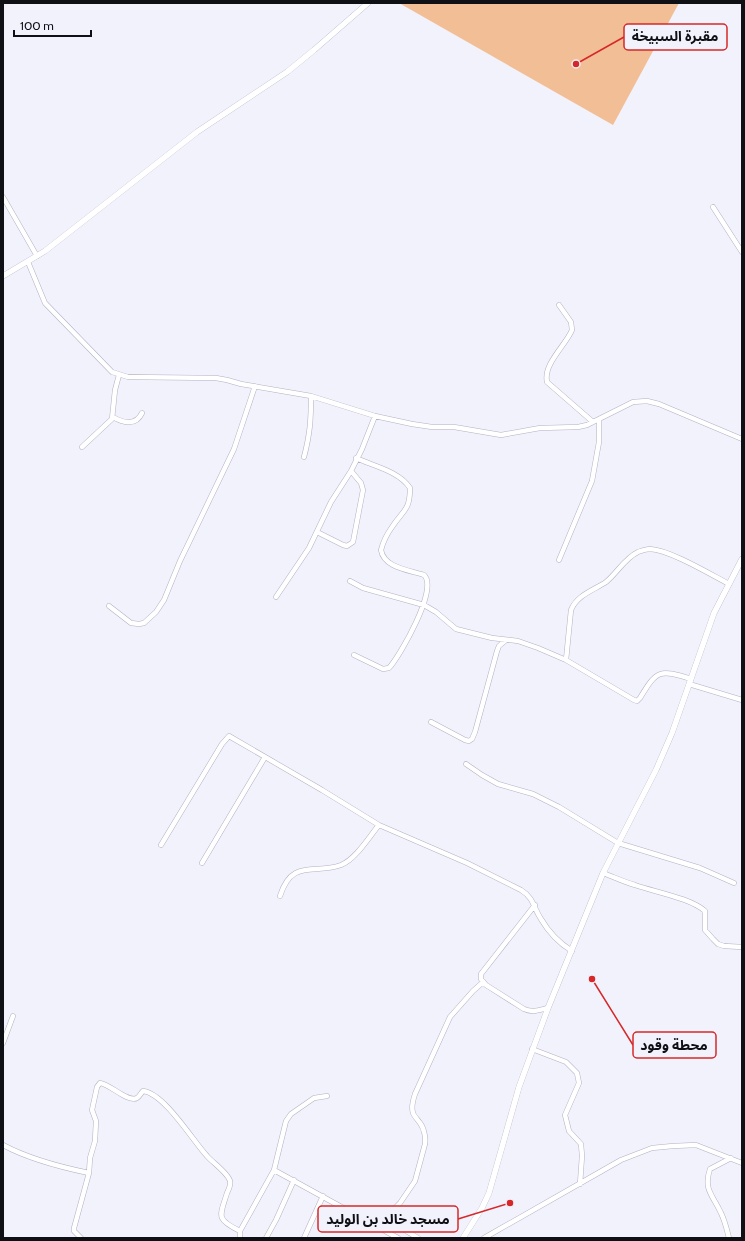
<svg xmlns="http://www.w3.org/2000/svg" width="745" height="1241" font-family="Cabin,'Noto Sans Arabic',sans-serif">
  <rect width="100%" height="100%" fill="#f1f2fc"/>
  <path fill="#f2be96" d="M399,3h280l-66,122z"/>
  <g fill="none" stroke-linecap="round" stroke-linejoin="round">
    <defs>
      <path id="minor" d="M3,197l34,59
        M713,207l29,45
        M28,262l17,41 67,69 16,5 88,1 11,2 14,4 70,12 64,20 37,8 20,3h22l47,8 39,-7 38,-1 9,-2 46,-23 14,-1 12,3 83,35
        M559,305l12,17 1,8c-6,15 -29,34 -25,52l46,40
        M113,417c10,6 23,9 29,-4
        M82,447l30,-28 3,-29 4,-15
        M304,457c6,-23 7,-37 7,-61
        M317,532l26,13 4,1 6,-4 10,-52 -2,-7 -10,-12
        M559,560l33,-79 7,-39v-23
        M350,581l13,7 61,17 12,7 20,17 36,9 26,3 20,7 28,12 68,40 3,1 3,-3c17,-28 19,-29 51,-19
        M276,597l33,-49 22,-46 20,-31 11,-22 13,-33
        M109,606l22,17 8,1 5,-1 12,-11 8,-12 16,-39 54,-112 21,-63
        M354,655l29,14 6,-1c11,-12 50,-80 35,-93 -15,-5 -40,-7 -43,-25 2,-8 6,-16 11,-23 11,-17 18,-16 18,-39 -11,-17 -37,-22 -54,-30
        M566,660l5,-50c6,-15 23,-20 35,-28 11,-9 19,-24 32,-30 3,-1 8,-3 12,-3 20,1 60,25 79,35
        M689,684l53,16
        M431,722l34,18 4,1 3,-2 3,-7 22,-81 2,-5 7,-6
        M466,764l16,11 16,9 35,10 26,13 59,36 82,25 34,15
        M161,845l61,-101 7,-8 93,54 57,35 88,38 54,27c13,8 12,17 20,29 7,12 18,24 31,32
        M202,863l63,-106
        M603,873c11,4 21,9 32,12 20,7 55,13 70,26v19l8,9 5,5 6,2 18,1
        M280,896c12,-38 34,-21 61,-31 15,-6 28,-28 38,-40
        M535,905l-54,69v5l5,6 38,24c9,4 15,1 24,-1
        M3,1043l10,-27
        M532,1049l34,13 11,11 2,10 -14,32 4,16 12,13 1,12 -2,28
        M3,1145c26,14 57,22 86,28
        M274,1170l124,68
        M81,1238l-7,-7v-3l15,-55 1,-15 5,-17 1,-20 -4,-11 5,-23 3,-4c10,1 28,20 37,15 2,-1 4,-5 6,-7 21,2 50,50 64,65 5,6 21,17 23,25 1,4 -1,8 -3,12 -7,23 -12,26 13,38
        M240,1238v-7l34,-61 12,-49 5,-7 23,-16 13,-2
        M266,1238l10,-18 18,-40
        M304,1238l19,-42
        M418,1238c-11,-7 -26,-13 -27,-26l9,-9 15,-22 10,-37c1,-6 -1,-16 -5,-21 -2,-3 -6,-7 -7,-10 -2,-6 0,-13 2,-19l35,-77 23,-26 9,-8
        M484,1238l137,-78 31,-12 21,-2 23,-1 46,18
        M729,1238c-2,-8 -4,-17 -8,-25 -8,-18 -18,-23 -11,-44l21,-11"/>
      <path id="tertiary" d="M3,276l42,-25 152,-119 90,-60 27,-22 54,-47
        M463,1238l19,-30 7,-15 30,-106 29,-79 55,-135 53,-103 16,-37 42,-120 28,-54"/>
    </defs>
    <use href="#minor" stroke="#b1b2c3" stroke-width="5.5"/>
    <use href="#tertiary" stroke="#b1b2c3" stroke-width="6"/>
    <use href="#minor" stroke="#fff" stroke-width="4.5"/>
    <use href="#tertiary" stroke="#fff" stroke-width="5.5"/>
  </g>
  <path fill="none" stroke="#d62828" stroke-width="1.5" d="M576 64L624 37M592 979L633 1045M510 1203L458 1219"/>
  <g fill="#d62828" stroke="#f1f2fc" stroke-width="1.5">
    <circle cx="576" cy="64" r="4"/>
    <circle cx="592" cy="979" r="4"/>
    <circle cx="510" cy="1203" r="4"/>
  </g>
  <g fill="#f1f2fc" stroke="#d62828" stroke-width="1.5">
    <rect x="624" y="24" width="103" height="26" rx="4"/>
    <rect x="633" y="1032" width="83" height="26" rx="4"/>
    <rect x="318" y="1206" width="140" height="26" rx="4"/>
  </g>
  <g font-size="14" text-anchor="middle" font-weight="bold" fill="#0f1015">
    <text x="675" y="41">مقبرة السبيخة</text>
    <text x="674" y="1050">محطة وقود</text>
    <text x="388" y="1224">مسجد خالد بن الوليد</text>
  </g>
  <rect width="745" height="1241" fill="none" stroke="#0f1015" stroke-width="8"/>
  <path d="M14 30v6h77v-6" fill="none" stroke="#0f1015" stroke-width="2"/>
  <text x="20" y="30" font-size="12" fill="#0f1015" stroke="#f1f2fc" stroke-width="3" paint-order="stroke">100 m</text>
</svg>
